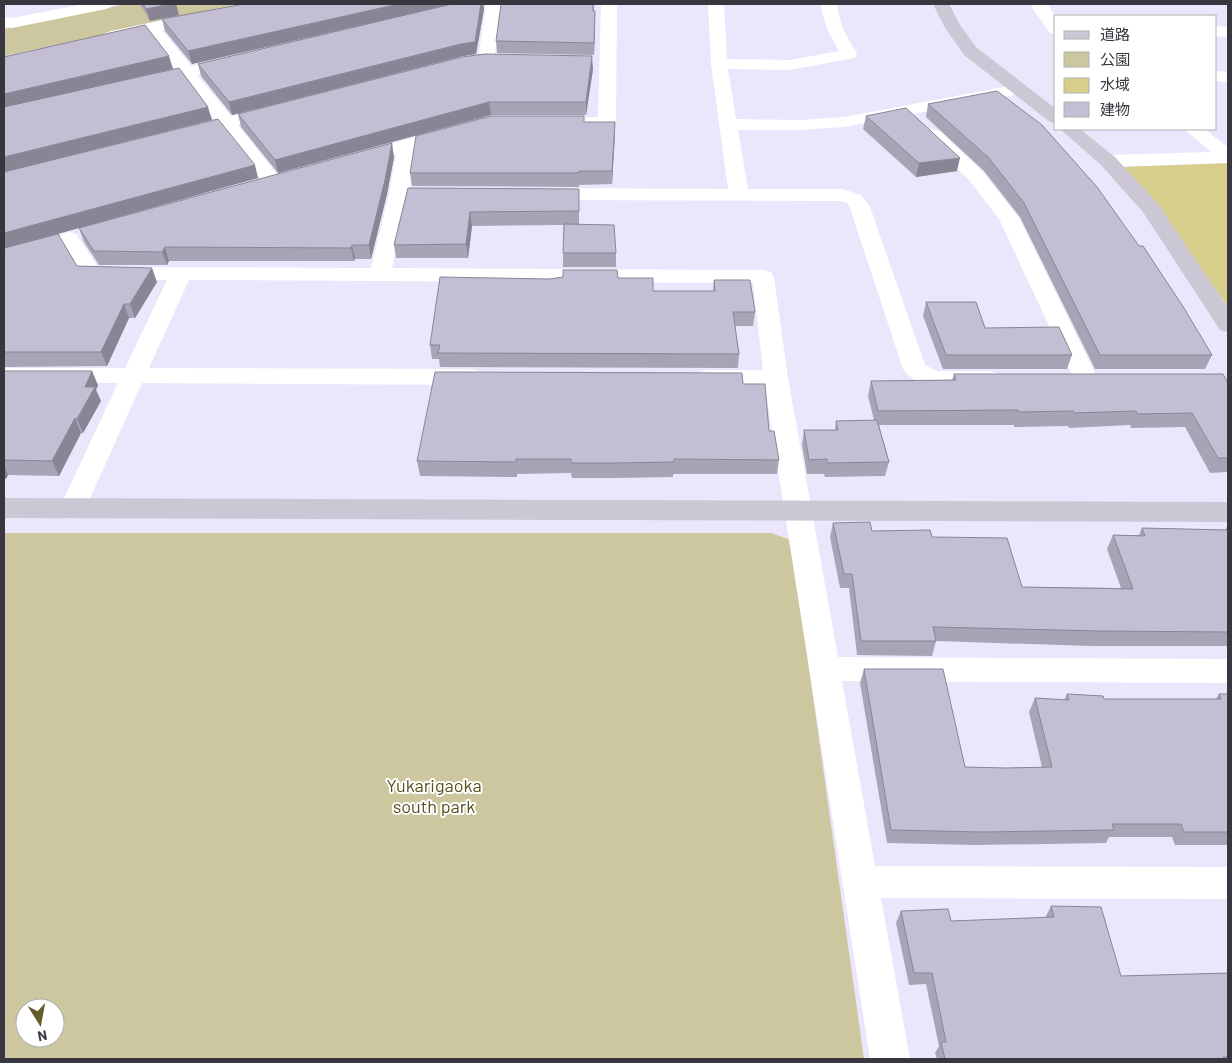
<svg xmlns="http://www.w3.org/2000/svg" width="1232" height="1063" font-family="Barlow,'Noto Sans JP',sans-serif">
  <rect width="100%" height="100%" fill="#ebe6fc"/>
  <path fill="#ccc79e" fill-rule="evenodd" d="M127,4h117l-240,52v-27z
    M4,533h767l20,7 73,519h-860zM25,1008h30v30h-30z"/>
  <path fill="#d6ce8a" d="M1228,163v144l-33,-47 -72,-93z"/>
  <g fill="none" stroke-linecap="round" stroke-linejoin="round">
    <path fill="#fff" fill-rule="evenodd" d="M84,4h30l-3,3 -5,2 -94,19 -8,-1v-10l8,1z
      M238,4h28l-3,3 -5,2 -96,21 29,36 45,-10 6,1 2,4 -2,4 -45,10 34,41 45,-11 6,1 3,4 -3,4 -44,11 45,57 -3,4 -7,2 -7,-2 -44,-57 -35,10 -7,-2 -2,-4 2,-4 35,-9 -33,-42 -36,8 -6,-1 -3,-4 3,-4 35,-8 -28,-36 -36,8 -6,-2 -2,-3 2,-3 6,-2z
      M486,4h16l-8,56 -2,4h-12l-2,-4z
      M601,4h16l-1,118 -3,4 -6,1 -66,-1 -3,-4 3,-4 6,-1h51z
      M708,4h16l3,55 63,1 49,-9 -12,-22 -7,-25h16l7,25 14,25 -2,4 -6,1 -59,11 -62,-1 8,50 65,1 43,-3 175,-33 6,1 3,4 -3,4 -6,1 -175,33 -43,3h-63l10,59h95l18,6 9,12 55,158 12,6h53l8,3 4,5 -4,5 -8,3h-58c-11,-3 -23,-9 -29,-18l-53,-161 -3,-5 -6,-2 -301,-1 -7,-2 -3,-4 3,-4 7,-2 188,1 -17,-125z
      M1032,4h16l8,14v17l-6,-2 -17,-24z
      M1216,26l12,1v10l-12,-1z
      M1216,71l12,1v10l-12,-1z
      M451,127l7,2 2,4 -2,4 -42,12 -6,39 39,2 3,4 -3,4 -41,2 -16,68 371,2 8,2 3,5 14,101 50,279 390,2v24l-386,-2 33,185 353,1v32l-347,-1 29,161h-40l-105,-673h-60l-8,-3 -4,-5 4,-5 8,-3h58l-10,-87 -564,-3 -40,88 323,1 8,3 4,5 -4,5 -8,3 -330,-2 -60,133 -10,3 -10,-3 -3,-7 59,-126h-114v-15h121l42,-88 -76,-1 -8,-1 -24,-40 3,-4 7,-2 7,2 22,33 273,1 18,-74 7,-40 -39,11 -7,-2 -3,-4 3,-4z
      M933,129l7,2 43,41 36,46 79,161 -4,5 -8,3 -8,-3 -4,-5 -75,-160 -30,-39 -43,-41 -2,-4 2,-4z
      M1184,129h20l24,18v16l-120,4 -7,-2 -3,-4 3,-4 7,-2 103,-3z"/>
    <path fill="#cbc7d5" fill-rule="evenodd" d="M933,4h16l11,21 16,22 80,62v14l-6,-1 -86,-67 -20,-29z
      M1060,129h20l35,28 43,47 70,104v24l-8,-2 -77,-118 -42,-47z
      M4,498l1224,4v20l-1224,-4z"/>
  </g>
  <path fill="#a9a3b6" d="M140,4h36l3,11 -29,6z
    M244,4h239l1,5 -8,45 -13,2 -231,59 -31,-39 -3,-12 224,-53 -230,53 -27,-33 -3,-12z
    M594,4v7h1v12l-1,32 -97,-2 -1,-12z
    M593,69l-7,46h-95l-213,58 -37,-46 -3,-13z
    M928,104l284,251 -7,14h-110l-75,-152 -36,-46 -58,-54z
    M584,116v6h31l-3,62 -33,1v2l-167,-1 -2,-13z
    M866,116l91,55 -41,6 -53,-48z
    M394,157l-7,37 -16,65h-16l-1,2h-185l-2,4h-68l-15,-23 -5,-14z
    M4,172l254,6 -231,64 50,24 80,16 -22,36h-6l-22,48 -103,1z
    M408,188l171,1v35l37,29v14h-53v-14l1,-28 -92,1 -4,32h-72l-2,-13z
    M618,278l35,13h60l1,-11 41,32 -2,14h-18l4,28 -1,14 -298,-1 -1,-8h-7l-2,-14 119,-66z
    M926,302l59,26 87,27 -5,14h-124l-20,-53z
    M4,371l94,14 -2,5 5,11 -18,32h-2l-22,43 -51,-1 -2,4h-2z
    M954,374l274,9v89l-18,1 -25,-46 -54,1 -1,-3 -61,3 -1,-2 -54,1v-2h-135l10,37 -4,14 -60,1 -1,-3h-17l-5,-29 2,-15h31l1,-9 38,-1 -6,-24 3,-15 81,-1z
    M743,384l26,47 10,29 -2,14h-104v3l-57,1h-44l-1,-5 -54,1v3l-97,-1 -3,-15z
    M833,523l39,8 60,6 90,50 99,1 -14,-39 6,-14h26l3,-7 83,2 2,-3h1v119h-136l-156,-5 -4,15 -75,-1 -8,-67h-9l-10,-51z
    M864,669l101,98 41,1 36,-1 -13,-55 6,-14 29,2 3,-6 37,5h112l3,-5h9v151h-53l-3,-8h-63l-3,6 -130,2 -89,-2 -27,-160z
    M1051,906l70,70 107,-3v86h-291l-2,-6 4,-7 -13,-62 -17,1 -13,-62 5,-12 50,10 94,-3z"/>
  <path fill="#898594" d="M170,4h6l3,11 -29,6 -4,-12z
    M399,4h54l-261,60 -4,-13z
    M481,4h2l1,5 -8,45 -13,2 -231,59 -3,-13 232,-58z
    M595,11v12l-1,32v-12z
    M169,56l4,13 -169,39v-14z
    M592,56l1,13 -7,46v-13z
    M489,102l2,13 -213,58 -3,-13z
    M208,107l4,13 -208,52v-15z
    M615,122v13l-3,49v-13z
    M392,143l2,14 -7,37 -16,65 -2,-14z
    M960,158l-3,13 -41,6 3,-14z
    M255,165l3,13 -254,71v-16z
    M470,212l2,14 -4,32 -2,-14z
    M352,245l3,14 -1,2 -3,-13z
    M165,247l4,14 -2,4 -5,-13z
    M152,268l5,14 -22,36 -5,-14z
    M124,304l5,14 -22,48 -6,-14z
    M92,371l6,14 -2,5 5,11 -18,32 -6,-14 8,-32z
    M75,418l6,15 -22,43 -7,-15z
    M4,465l4,10 -2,4 -2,-4z"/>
  <path fill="#c4bed4" stroke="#898594" d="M143,4h27l-24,5z
    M244,4h155l-211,47 -26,-32z
    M452,4h29l-6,38 -14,2 -232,58 -31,-38z
    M501,4h92v7h2l-1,32 -98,-2z
    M145,25l24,31 -165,38v-37z
    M485,54l107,2 -6,46h-97l-214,58 -37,-46 224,-57z
    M179,68l29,39 -204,50v-50z
    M997,91l45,34 55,62 42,59h4l41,62 28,47h-112l-76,-152 -36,-46 -60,-53z
    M906,108l54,50 -41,5 -53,-47z
    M491,116h93v6h31l-3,49h-33v2h-169l6,-37z
    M218,119l37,46 -251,68v-61z
    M392,143l-7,37 -16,65h-17l-1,3 -186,-1 -3,5 -68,-1 -15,-23z
    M408,188l171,1v22l-109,1 -4,32 -72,1z
    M564,224l50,1 2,28h-53z
    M58,234l19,32 75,2 -22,36h-6l-23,48h-97v-104z
    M563,270h54l1,8h35v13h62l-1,-11h36l5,32h-22l6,42 -301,-1 2,-8h-10l10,-68 109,2 14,-2z
    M926,302h50l9,26 74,-1 13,28h-126z
    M4,371h88l-7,16h10l-18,32 -2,-1 -23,43 -48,-1z
    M435,372l307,1 1,11h22l4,47h5l5,29 -105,-1v3l-58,1h-45v-4h-55v3l-99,-1z
    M954,374h269l5,9v75h-10l-26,-45 -55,1 -1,-3 -62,2 -1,-2 -54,1 -1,-2 -140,1 -7,-30 85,-1z
    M877,420l12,42 -62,1v-4l-18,1 -5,-30h34l-2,-9z
    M870,522l2,9 58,-1 2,7 75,1 15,49 111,2 -20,-54 32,1 -3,-8 86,2v102l-129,-1 -166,-4 3,14h-75l-9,-67h-8l-11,-51z
    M864,669h79l22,98 41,1 46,-1 -17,-69 34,2 -2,-6 36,2 1,3h117l-2,-5h9v138h-44l-3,-8h-69l2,6 -132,2 -91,-2z
    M1051,906l50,1 20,69 107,-3v84h-5l1,2h-279l-4,-17h5l-14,-69h-18l-13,-62 47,-2 3,12 103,-4z"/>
  <g text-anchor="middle" stroke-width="4" stroke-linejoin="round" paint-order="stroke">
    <g font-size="18" fill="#57501d" stroke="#fff">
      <text x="434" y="792">Yukarigaoka<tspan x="434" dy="21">south park</tspan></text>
    </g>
  </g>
  <rect width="1232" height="1063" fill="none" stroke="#38363e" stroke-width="10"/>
  <rect x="1054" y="15" width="162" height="115" fill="#ffffff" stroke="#afafb2"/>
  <rect x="1064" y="31" width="25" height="8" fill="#cbc7d5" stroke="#afafb2"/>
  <text x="1100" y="40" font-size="15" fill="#38363e">道路</text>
  <rect x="1064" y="52" width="25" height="15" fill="#ccc79e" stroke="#afafb2"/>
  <text x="1100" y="65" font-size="15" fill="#38363e">公園</text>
  <rect x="1064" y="78" width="25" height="15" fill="#d6ce8a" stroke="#afafb2"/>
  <text x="1100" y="90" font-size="15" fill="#38363e">水域</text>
  <rect x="1064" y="102" width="25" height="15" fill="#c4bed4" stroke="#afafb2"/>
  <text x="1100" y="115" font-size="15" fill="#38363e">建物</text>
  <g transform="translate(40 1023) rotate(169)"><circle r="24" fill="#ffffff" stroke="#afafb2"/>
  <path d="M0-4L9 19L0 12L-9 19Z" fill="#645d29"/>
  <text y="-8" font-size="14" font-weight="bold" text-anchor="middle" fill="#38363e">N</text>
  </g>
</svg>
